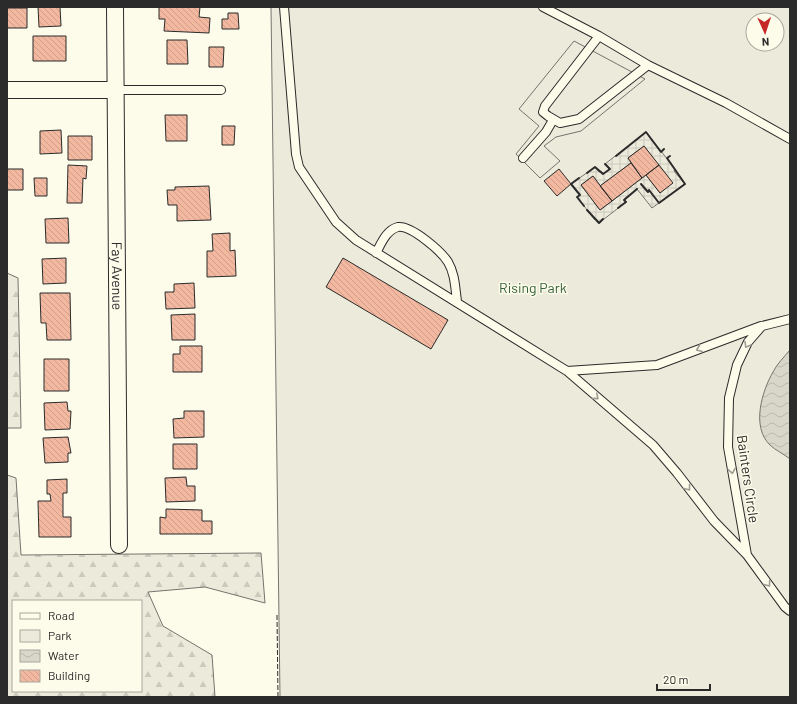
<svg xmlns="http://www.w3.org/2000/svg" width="797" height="704" font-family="Barlow,sans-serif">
  <defs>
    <pattern id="forest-firs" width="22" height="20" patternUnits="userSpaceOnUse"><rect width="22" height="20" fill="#ecebdb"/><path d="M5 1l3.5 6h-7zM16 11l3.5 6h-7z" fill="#cbcabc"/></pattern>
    <pattern id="plaza-grid" width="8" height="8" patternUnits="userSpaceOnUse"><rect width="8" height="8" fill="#eceadb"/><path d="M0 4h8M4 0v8" fill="none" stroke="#cbc9bc"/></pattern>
    <pattern id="water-waves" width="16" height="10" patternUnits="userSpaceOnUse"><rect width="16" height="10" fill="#d8d7c9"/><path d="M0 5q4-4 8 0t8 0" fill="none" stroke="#bab9ad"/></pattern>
    <pattern id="building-back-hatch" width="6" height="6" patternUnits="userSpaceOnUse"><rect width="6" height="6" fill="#f2b8a0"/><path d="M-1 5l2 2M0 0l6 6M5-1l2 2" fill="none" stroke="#d09e8a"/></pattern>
  </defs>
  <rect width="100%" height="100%" fill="#fdfbea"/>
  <path fill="url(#forest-firs)" stroke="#74746e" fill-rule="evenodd" d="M7,273l11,5 3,150h-14z
    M7,475l9,3 5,77 240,-2 4,50 -60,-16 -57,5 15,34 49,29 3,42h-208zM13,601h128v90h-128z"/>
  <path fill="#ecebdb" stroke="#74746e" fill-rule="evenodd" d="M271,7h519v690h-510zM753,20h24v24h-24z"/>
  <path fill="#eceadb" stroke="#74746e" d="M574,41l71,38 -64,52 -25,6 -12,9 16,15 -20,17 -24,-24 23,-28 -20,-17z"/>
  <path fill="url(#plaza-grid)" stroke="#74746e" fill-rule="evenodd" d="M646,132l29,37 -1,2 11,13 -33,24 -15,-19 -13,10 2,3 -27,21 -3,-4 -1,1 -18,-23 3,-2 -9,-11 24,-17 4,5 2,-1 3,3 5,-5 -4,-5zM644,146l28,37 -12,10 -14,-18 -46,35 -19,-25 12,-9 7,10 31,-23 -3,-5z"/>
  <path fill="url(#water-waves)" stroke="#74746e" d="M790,350v109c-6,-5 -15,-9 -20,-14 -19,-18 -8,-54 3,-73 4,-8 11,-15 17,-22z"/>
  <path fill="url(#building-back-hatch)" stroke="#2b2b2b" d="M38,7h22l1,19 -22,1z
    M159,7h41l-1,10 11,1 -1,15 -45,-2 1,-12h-6z
    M7,8h20v20h-20z
    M228,13h10l1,16h-17v-10h6z
    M33,36h33v25h-33z
    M167,40h20l1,24h-21z
    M209,47h15l-1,20h-14z
    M165,115h22v26h-21z
    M222,126h13l-1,19h-12z
    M61,130l1,23 -22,1v-23z
    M68,136h24v24h-24z
    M644,146l15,19 -17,13 -14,-20z
    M631,163l11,15 -30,23 -12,-15z
    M68,165l19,1 -1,13 -3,-1 -1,25h-15z
    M659,165l14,18 -13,10 -14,-18z
    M7,169h16v21h-16z
    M559,169l12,15 -14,12 -13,-15z
    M593,176l19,25 -12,9 -19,-25z
    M34,178h13v18h-12z
    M209,186l2,34 -34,1v-16h-9l-1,-15h8v-3z
    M68,218l1,25h-23l-1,-24z
    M230,233v18l5,-1 1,26 -29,1v-26h6l-1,-17z
    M66,258v25l-23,1 -1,-25z
    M343,258l105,62 -17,29 -105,-62z
    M194,283l1,25 -29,1 -1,-17h9v-8z
    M40,293h30l1,47h-24l-1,-17h-5z
    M195,314v26h-23l-1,-25z
    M180,346h22v26h-29v-18h7z
    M44,359h25v32h-25z
    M67,402l1,9h3l-1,18 -25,1 -1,-27z
    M184,411h20v26l-30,1 -1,-19 11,-1z
    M68,437l3,16h-3v9l-23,1 -2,-25z
    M173,444h24v25h-24z
    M186,477l1,9h8v15l-29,1 -1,-24z
    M67,479v14h-4v24h8v20h-32l-1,-36h13l-1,-7h-3v-14z
    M166,509l36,1v11h10v13h-52v-17l6,1z"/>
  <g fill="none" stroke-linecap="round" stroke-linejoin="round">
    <defs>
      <path id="lane" d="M284,7l12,147 3,13 37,55 20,18 211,131 86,74 24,28 37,48 33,34
        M543,7l56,29 49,29 78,38 64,36
        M599,36l-54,70 -2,6 5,4 12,7 19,-4 69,-54
        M114,90h107
        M523,158l23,-26 7,-12
        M376,253c5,-9 10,-23 22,-26 13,-2 43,24 50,35 7,12 7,25 9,39
        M790,319l-28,7 -14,16 -11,23 -8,33 -1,49 19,108 38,52 5,4
        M567,371l90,-6 104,-39"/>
      <g id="street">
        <path id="s1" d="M115,7l4,538"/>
        <path d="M7,90h107"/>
      </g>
    </defs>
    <use href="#lane" stroke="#2b2b2b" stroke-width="10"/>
    <use href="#street" stroke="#2b2b2b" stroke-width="18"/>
    <use href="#lane" stroke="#fdfbea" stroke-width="8"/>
    <use href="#street" stroke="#fdfbea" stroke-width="16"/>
    <path stroke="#2b2b2b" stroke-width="1" stroke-dasharray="5 2" stroke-linecap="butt" d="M277,615l1,82"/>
    <path stroke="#2b2b2b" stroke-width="2" d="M616,156l30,-24 15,20 3,-3
      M587,173l8,-6 8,7 7,-5 -5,-5
      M579,178l-8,6 9,11 -3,2 7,9
      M641,184l7,8 1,-2 10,13 26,-19 -18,-26 3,-2
      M618,208l8,-6 -2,-2 13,-11
      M587,210l12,13 4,-4"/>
  </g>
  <defs><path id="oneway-chevron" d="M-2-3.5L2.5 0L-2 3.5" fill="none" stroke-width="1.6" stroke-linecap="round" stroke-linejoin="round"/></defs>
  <g stroke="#9e9d94">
    <use href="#oneway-chevron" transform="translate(747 345) rotate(121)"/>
    <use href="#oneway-chevron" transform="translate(699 349) rotate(159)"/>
    <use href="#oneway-chevron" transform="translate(596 397) rotate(41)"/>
    <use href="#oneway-chevron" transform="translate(732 471) rotate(80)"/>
    <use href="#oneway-chevron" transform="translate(688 488) rotate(53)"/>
    <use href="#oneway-chevron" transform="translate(768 584) rotate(54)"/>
  </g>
  <g text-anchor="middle" stroke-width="3" stroke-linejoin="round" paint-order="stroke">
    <g font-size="14" fill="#2b2b2b" stroke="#fdfbea">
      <text dy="5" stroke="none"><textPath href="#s1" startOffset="269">Fay Avenue</textPath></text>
      <text transform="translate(748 479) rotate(82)" y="5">Bainters Circle</text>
    </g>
    <g font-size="14" fill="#34623c" stroke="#fdfbea">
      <text x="533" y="293">Rising Park</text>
    </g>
  </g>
  <rect width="797" height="704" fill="none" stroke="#2b2b2b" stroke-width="16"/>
  <rect x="12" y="600" width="130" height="92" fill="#fdfbea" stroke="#a9a89e"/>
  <rect x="20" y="613" width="20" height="6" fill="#fdfbea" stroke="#a9a89e"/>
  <text x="48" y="620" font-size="12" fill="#2b2b2b">Road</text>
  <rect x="20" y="630" width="20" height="12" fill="#ecebdb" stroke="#a9a89e"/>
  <text x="48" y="640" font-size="12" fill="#2b2b2b">Park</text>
  <rect x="20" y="650" width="20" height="12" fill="url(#water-waves)" stroke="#a9a89e"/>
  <text x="48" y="660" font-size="12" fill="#2b2b2b">Water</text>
  <rect x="20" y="670" width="20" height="12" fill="url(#building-back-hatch)" stroke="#a9a89e"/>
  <text x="48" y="680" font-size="12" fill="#2b2b2b">Building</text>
  <g transform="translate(765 32) rotate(177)"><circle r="19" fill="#fdfbea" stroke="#a9a89e"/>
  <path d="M0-3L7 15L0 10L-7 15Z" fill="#c62828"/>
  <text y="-6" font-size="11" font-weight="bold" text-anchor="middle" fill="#2b2b2b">N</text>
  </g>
  <path d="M657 684v6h53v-6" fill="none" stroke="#2b2b2b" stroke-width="2"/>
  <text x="663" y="684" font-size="12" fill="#2b2b2b" stroke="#fdfbea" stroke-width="3" paint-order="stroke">20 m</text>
</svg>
